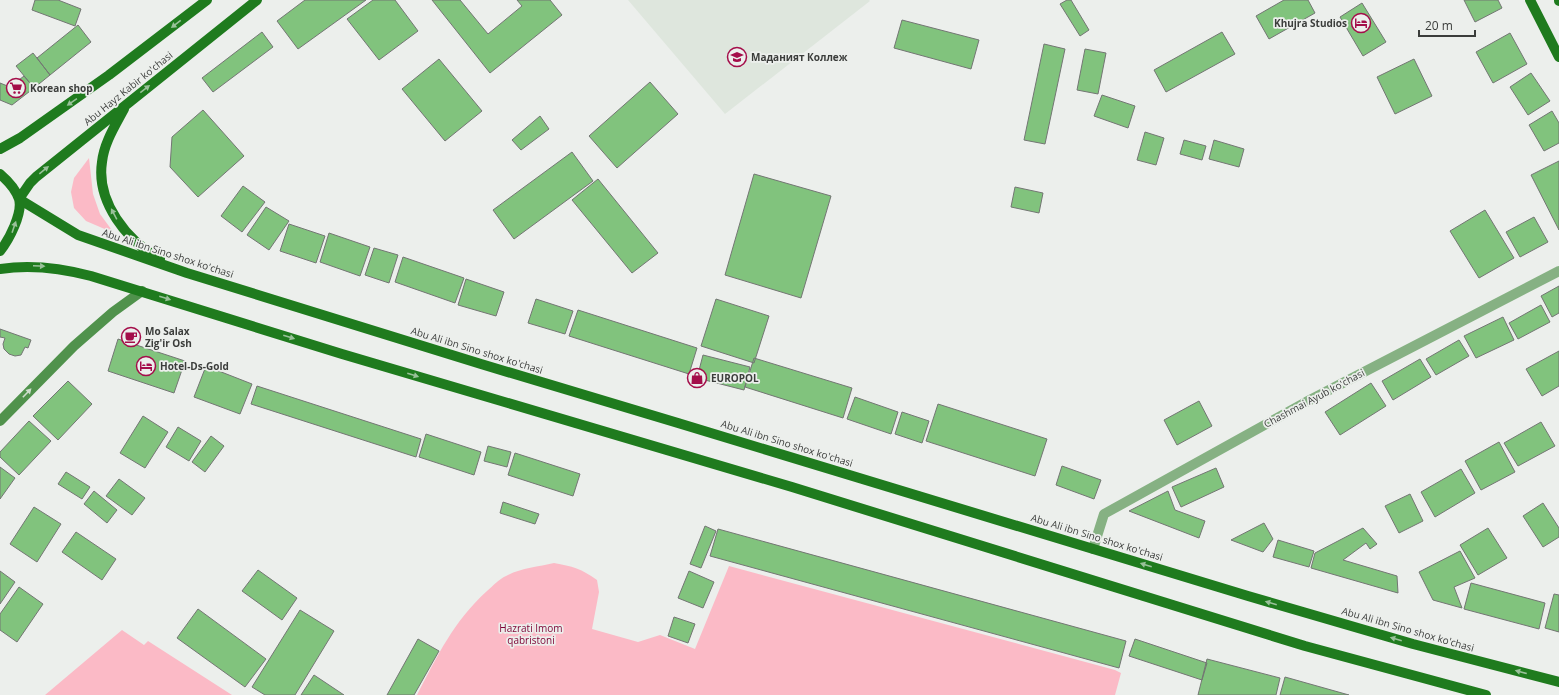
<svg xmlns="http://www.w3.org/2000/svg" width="1559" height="695" font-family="'Open Sans',sans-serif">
  <rect width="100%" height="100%" fill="#ecefec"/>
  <path fill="#dee6dd" d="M628,0h241l1,1 -145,113z"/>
  <path fill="#fbbac6" d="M89,158l4,36 7,20 14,19 -28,-12 -12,-13 -3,-16 3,-14z
    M554,563c18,3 28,6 43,17l2,12 -7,37 46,13 22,-7 35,14 34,-83 386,104 6,3 -6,22h-698c21,-40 36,-73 70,-104 6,-5 12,-12 19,-15 14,-8 32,-9 48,-13z
    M122,630l22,15 4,-4 84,54h-187z"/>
  <path fill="#81c37d" stroke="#737673" d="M35,0h23l23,9 -6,17 -43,-16z
    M305,0h61l-68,49 -21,-28z
    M373,0h22l23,31 -39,29 -32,-41z
    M432,0h28l28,34 34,-28 -5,-6h33l12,15 -72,58z
    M1067,0h4l18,30 -9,6 -20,-32z
    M1284,0h24l7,13 -46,26 -13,-23z
    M1464,0h34l4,8 -27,14z
    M1362,3l24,39 -23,14 -23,-39z
    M902,20l77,20 -8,29 -77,-21z
    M78,25l13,17 -41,33 -13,-17z
    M262,32l11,15 -60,45 -11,-14z
    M1222,32l13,22 -69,38 -12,-22z
    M1510,33l17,31 -34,19 -17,-31z
    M1044,44l21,5 -20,95 -21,-4z
    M1085,49l21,4 -8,41 -21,-4z
    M33,53l17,22 -16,13 -18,-22z
    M439,59l43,52 -37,30 -43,-52z
    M1414,59l18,37 -37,18 -18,-37z
    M1531,73l19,28 -22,14 -18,-28z
    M24,76l10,12 -22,17 -12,-5v-17l10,4z
    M650,82l28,32 -61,54 -28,-32z
    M1102,95l33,11 -7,22 -34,-12z
    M203,110l41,46 -46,41 -28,-30 2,-30z
    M1552,111l7,12v20l-15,8 -15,-26z
    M540,116l9,13 -28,21 -9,-10z
    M1145,132l19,6 -8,27 -19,-5z
    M1184,140l22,6 -4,14 -22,-6z
    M1214,140l30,9 -5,18 -30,-8z
    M572,152l21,29 -79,58 -21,-29z
    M1559,161v69l-28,-55z
    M754,174l77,22 -30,102 -76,-23z
    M598,179l60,74 -26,20 -60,-73z
    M243,186l22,16 -23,30 -21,-16z
    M1015,187l28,6 -4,20 -28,-6z
    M266,207l23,14 -20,29 -22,-15z
    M1485,210l29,48 -35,20 -29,-47z
    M1534,217l14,25 -28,15 -14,-25z
    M289,224l36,12 -9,27 -36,-12z
    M329,233l41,14 -10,29 -40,-14z
    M374,248l24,7 -9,28 -24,-8z
    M403,257l61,21 -9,25 -60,-21z
    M466,279l38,13 -8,24 -38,-11z
    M1559,286v27l-7,4 -11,-21z
    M536,299l37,12 -8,23 -37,-11z
    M716,299l53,17 -15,47 -53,-17z
    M1541,305l9,17 -32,17 -9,-16z
    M578,310l119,38 -8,26 -120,-38z
    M1503,317l11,23 -38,18 -12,-22z
    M0,329l31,11 -3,8 -3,-1 -4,8 -6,1 -6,-2 -5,-5 -1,-5 2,-6 -5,-1z
    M118,339l67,22 -11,32 -66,-22z
    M1459,340l10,16 -33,19 -10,-16z
    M1559,351v35l-17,10 -16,-27z
    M703,355l47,12 -6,23 -47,-12z
    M754,358l98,30 -9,30 -98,-31z
    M1420,359l11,18 -38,23 -11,-19z
    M206,366l46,18 -12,30 -46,-17z
    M68,381l24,23 -34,36 -25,-24z
    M1371,383l15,23 -46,29 -15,-23z
    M257,386l164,53 -5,18 -165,-53z
    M855,397l43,15 -7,22 -44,-15z
    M1199,401l13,25 -35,19 -13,-25z
    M938,404l109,35 -12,37 -109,-35z
    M902,412l27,9 -7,22 -27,-9z
    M143,416l25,16 -23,36 -25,-15z
    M29,421l22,20 -32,34 -19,-18v-5z
    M1541,422l14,24 -37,20 -14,-23z
    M178,427l23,14 -12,20 -23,-14z
    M426,434l55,18 -7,23 -55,-18z
    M211,436l13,10 -19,26 -13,-10z
    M1499,442l16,30 -34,18 -16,-29z
    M488,446l23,6 -4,15 -23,-6z
    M515,453l65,21 -7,22 -65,-21z
    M1062,466l39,14 -7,19 -38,-14z
    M0,467l15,11 -15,21z
    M1216,468l8,19 -43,20 -9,-20z
    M1461,469l14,24 -40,24 -14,-25z
    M66,472l24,15 -8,12 -24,-15z
    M119,479l26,19 -13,17 -26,-19z
    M94,491l23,19 -10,13 -23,-19z
    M1168,491l7,19 30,11 -6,17 -70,-27z
    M1410,494l13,27 -24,12 -14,-27z
    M503,502l36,12 -4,10 -35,-11z
    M1543,503l16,25v9l-16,10 -20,-31z
    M34,507l27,17 -24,38 -27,-18z
    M1264,523l9,16 -10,13 -32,-12z
    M705,526l11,5 -15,37 -11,-4z
    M1363,528l14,16 -7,5 -4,-6 -23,17 54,16 1,17 -87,-25 4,-15z
    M1488,528l19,30 -29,17 -18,-30z
    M718,529l408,112 -7,27 -409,-112z
    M76,532l40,27 -14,21 -40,-28z
    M1278,540l36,11 -5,16 -36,-10z
    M1460,551l15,27 -21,9 8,21 -29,-8 -14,-28z
    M258,570l39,28 -15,22 -40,-29z
    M0,571l15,11 -15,22z
    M689,571l25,11 -11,26 -25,-10z
    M1471,583l74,20 -6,26 -75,-20z
    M19,587l24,17 -26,38 -17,-12v-16z
    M1554,594l5,1v37l-14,-4z
    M198,609l68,50 -21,28 -68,-49z
    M300,610l34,21 -39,64h-30l-13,-8z
    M674,617l21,7 -7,19 -20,-7z
    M418,639l21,12 -25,44h-27z
    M1135,639l72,24 -5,17 -73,-24z
    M1207,659l73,19 -4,17h-78z
    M314,675l30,20h-43z
    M1285,677l64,18h-69z"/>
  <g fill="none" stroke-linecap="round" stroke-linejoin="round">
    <path stroke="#86b183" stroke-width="10" d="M1093,549l11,-35 202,-112 253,-131"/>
    <path stroke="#50924c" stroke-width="10" d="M0,421l74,-75 39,-34 29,-21"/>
    <path stroke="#1f7b1e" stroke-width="10" d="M1530,0l29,57
      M1559,0v1
      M124,109c-9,17 -20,34 -22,53 -6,40 25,79 58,97
      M0,149l20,-11 89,-63 98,-75
      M0,174c7,6 16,16 19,25 4,14 -10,41 -19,52
      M19,199l59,36 109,38 294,91 197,59 570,173 165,48 146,38
      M19,199l11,-16 6,-6 221,-177
      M0,269c32,-5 61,-1 91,7l251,78 450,133 513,159 181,49"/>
  </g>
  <defs><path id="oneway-solid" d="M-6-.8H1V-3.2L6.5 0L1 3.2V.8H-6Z"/></defs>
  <g fill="#9ac19a">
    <use href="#oneway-solid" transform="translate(176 24) rotate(142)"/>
    <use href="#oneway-solid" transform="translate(145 89) rotate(-38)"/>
    <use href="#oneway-solid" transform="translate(72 102) rotate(145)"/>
    <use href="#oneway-solid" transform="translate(44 170) rotate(-39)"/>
    <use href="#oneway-solid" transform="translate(114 214) rotate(-118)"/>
    <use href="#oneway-solid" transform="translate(14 227) rotate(-71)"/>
    <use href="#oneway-solid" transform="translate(39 266) rotate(3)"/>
    <use href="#oneway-solid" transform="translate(165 298) rotate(17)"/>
    <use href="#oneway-solid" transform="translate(289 337) rotate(17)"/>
    <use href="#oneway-solid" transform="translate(413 375) rotate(17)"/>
    <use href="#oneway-solid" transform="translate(1146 565) rotate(-163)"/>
    <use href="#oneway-solid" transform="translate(1271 603) rotate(-164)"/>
    <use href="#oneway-solid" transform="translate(1396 639) rotate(-164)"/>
    <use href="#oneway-solid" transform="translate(1521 672) rotate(-165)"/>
  </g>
  <use fill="#cddccc" href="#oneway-solid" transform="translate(27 393) rotate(-46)"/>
  <defs>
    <symbol id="hotel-ring" viewBox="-11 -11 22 22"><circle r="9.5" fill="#ecefec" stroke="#a40e4a" stroke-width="1.5"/><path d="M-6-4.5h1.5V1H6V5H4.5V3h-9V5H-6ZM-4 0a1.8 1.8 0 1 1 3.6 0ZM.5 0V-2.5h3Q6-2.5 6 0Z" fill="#a40e4a"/></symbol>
    <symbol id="university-ring" viewBox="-11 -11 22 22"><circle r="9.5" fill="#ecefec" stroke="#a40e4a" stroke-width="1.5"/><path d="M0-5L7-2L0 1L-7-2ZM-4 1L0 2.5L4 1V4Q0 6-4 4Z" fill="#a40e4a"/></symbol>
    <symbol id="supermarket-ring" viewBox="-11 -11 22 22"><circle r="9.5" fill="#ecefec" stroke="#a40e4a" stroke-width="1.5"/><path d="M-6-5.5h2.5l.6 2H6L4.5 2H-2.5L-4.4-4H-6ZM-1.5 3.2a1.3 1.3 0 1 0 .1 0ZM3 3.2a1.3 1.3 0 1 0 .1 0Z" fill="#a40e4a"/></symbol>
    <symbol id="cafe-ring" viewBox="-11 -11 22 22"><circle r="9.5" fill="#ecefec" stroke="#a40e4a" stroke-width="1.5"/><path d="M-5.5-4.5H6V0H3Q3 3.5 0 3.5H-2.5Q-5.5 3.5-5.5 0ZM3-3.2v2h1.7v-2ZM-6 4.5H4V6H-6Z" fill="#a40e4a"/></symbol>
    <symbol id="shop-ring" viewBox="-11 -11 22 22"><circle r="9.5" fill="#ecefec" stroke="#a40e4a" stroke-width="1.5"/><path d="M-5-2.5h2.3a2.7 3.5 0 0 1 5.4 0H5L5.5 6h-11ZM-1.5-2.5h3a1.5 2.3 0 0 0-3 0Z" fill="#a40e4a"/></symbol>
  </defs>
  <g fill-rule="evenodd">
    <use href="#hotel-ring" x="1350" y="12" width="22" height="22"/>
    <use href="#university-ring" x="726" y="46" width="22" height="22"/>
    <use href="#supermarket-ring" x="5" y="77" width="22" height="22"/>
    <use href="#cafe-ring" x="120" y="326" width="22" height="22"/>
    <use href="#hotel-ring" x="135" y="355" width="22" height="22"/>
    <use href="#shop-ring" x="686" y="367" width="22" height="22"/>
  </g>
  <g text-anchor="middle" stroke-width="3.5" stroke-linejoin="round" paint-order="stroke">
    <g font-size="10" font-weight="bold" fill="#3b3d3b" stroke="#ecefec" text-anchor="start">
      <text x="1347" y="27" text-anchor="end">Khujra Studios</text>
      <text x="751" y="61">Маданият Коллеж</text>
      <text x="30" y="92">Korean shop</text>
      <text x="145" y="335">Mo Salax<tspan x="145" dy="12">Zig'ir Osh</tspan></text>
      <text x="160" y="370">Hotel-Ds-Gold</text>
      <text x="711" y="382">EUROPOL</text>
    </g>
    <g font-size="10" fill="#3b3d3b" stroke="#ecefec">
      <text transform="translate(128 88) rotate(-39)" y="4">Abu Hayz Kabir ko'chasi</text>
      <text transform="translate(168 253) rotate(18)" y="4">Abu Ali ibn Sino shox ko'chasi</text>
      <text transform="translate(477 350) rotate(17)" y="4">Abu Ali ibn Sino shox ko'chasi</text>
      <text transform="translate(1314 398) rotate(-28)" y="4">Chashmai Ayub ko'chasi</text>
      <text transform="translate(787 443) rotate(17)" y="4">Abu Ali ibn Sino shox ko'chasi</text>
      <text transform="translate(1097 537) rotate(17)" y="4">Abu Ali ibn Sino shox ko'chasi</text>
      <text transform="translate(1408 629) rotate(16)" y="4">Abu Ali ibn Sino shox ko'chasi</text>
    </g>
    <g font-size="10" fill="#7d0335" stroke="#ecefec">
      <text x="531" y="632">Hazrati Imom<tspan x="531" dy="12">qabristoni</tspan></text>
    </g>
  </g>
  <path d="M1419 30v6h56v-6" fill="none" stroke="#3b3d3b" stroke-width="2"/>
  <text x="1425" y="30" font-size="12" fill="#3b3d3b" stroke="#ecefec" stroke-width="3" paint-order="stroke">20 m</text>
</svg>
